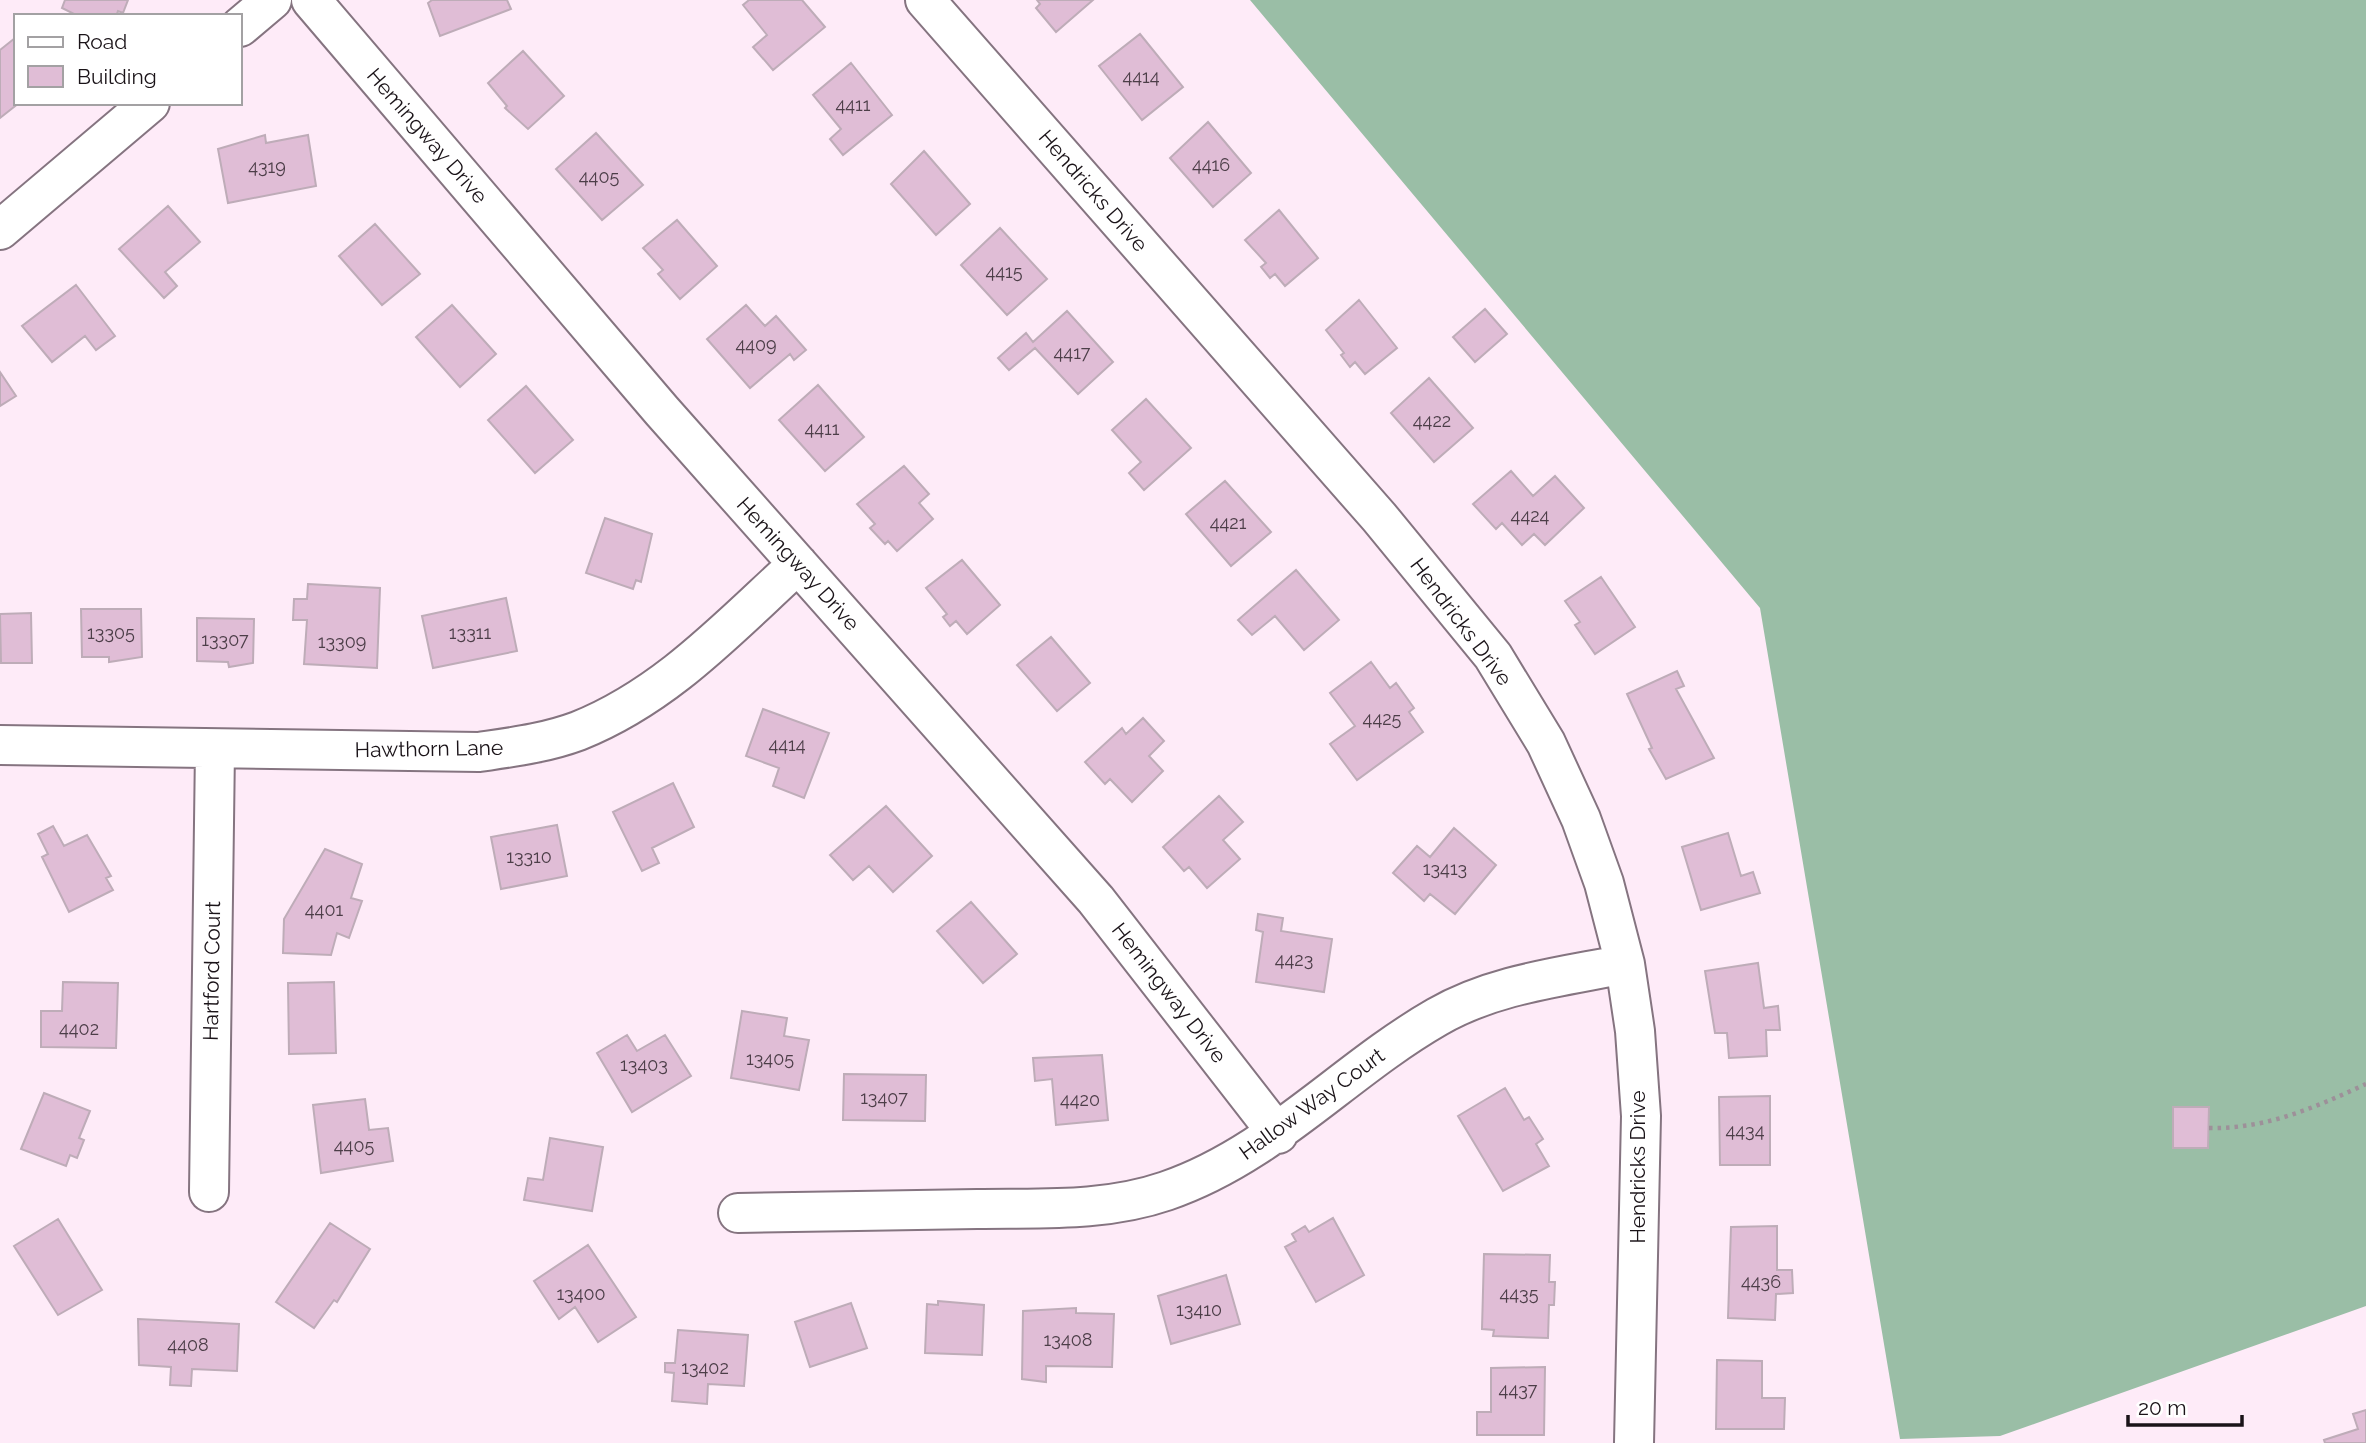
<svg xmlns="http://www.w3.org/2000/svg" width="2366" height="1443" font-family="Raleway,sans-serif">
  <rect width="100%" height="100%" fill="#feebf8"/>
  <path fill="#9abea6" d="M1250,0h1116v1306l-366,130 -100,3 -140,-831z"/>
  <path fill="#e0bdd6" stroke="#beacb8" stroke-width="2" d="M65,0h63l-5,13 -5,-2 -2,5h-38l-16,-8z
    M507,0l4,9 -71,27 -12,-33 4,-3z
    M749,0h53l23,27 -52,43 -20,-23 14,-12 -24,-30z
    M1037,0h56l-37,32 -20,-24 4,-4z
    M1140,34l43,53 -41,33 -43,-54z
    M15,38l1,65h3l-19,15v-68z
    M523,51l41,45 -36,33 -23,-21 2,-2 -19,-23z
    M851,63l41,52 -49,40 -13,-16 11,-10 -28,-34z
    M1208,122l43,51 -38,34 -43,-49z
    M596,133l47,52 -41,35 -46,-51z
    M265,135l1,8 42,-8 8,51 -88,17 -10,-54z
    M924,151l46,53 -34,31 -45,-51z
    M168,206l32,36 -35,30 12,14 -13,12 -45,-49z
    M1279,210l39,48 -33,28 -10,-12 -5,4 -9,-11 5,-4 -21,-23z
    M677,220l40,46 -37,33 -22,-25 5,-4 -20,-22z
    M375,224l45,50 -38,31 -43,-49z
    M1000,228l47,51 -40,36 -46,-50z
    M76,285l39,51 -19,14 -11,-14 -33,26 -30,-36z
    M1359,300l38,48 -32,26 -10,-12 -5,5 -9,-12 3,-2 -18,-23z
    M452,305l44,49 -36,33 -44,-50z
    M746,305l19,21 11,-10 30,34 -12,10 -4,-6 -40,34 -43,-49z
    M1485,309l22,25 -32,28 -22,-25z
    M1067,311l46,51 -35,32 -43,-46 -26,22 -11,-12 28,-25 7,9z
    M0,372l16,24 -16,10z
    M1429,378l44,50 -39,34 -43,-49z
    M818,385l46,52 -39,34 -46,-51z
    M526,386l47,54 -38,33 -47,-53z
    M1146,399l45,49 -47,42 -15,-17 12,-11 -29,-32z
    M904,466l25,28 -10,9 14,16 -36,32 -9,-10 -3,3 -15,-16 5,-4 -18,-20z
    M1511,471l22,25 22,-20 29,32 -39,37 -11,-11 -12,11 -20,-22 -6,6 -23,-25z
    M1225,481l46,51 -40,34 -45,-52z
    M605,518l47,16 -11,48 -5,-2 -3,9 -47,-16z
    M962,560l38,45 -33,29 -11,-13 -6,5 -7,-9 4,-3 -21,-26z
    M1296,570l43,50 -35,30 -29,-34 -23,19 -14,-15z
    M1601,577l34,50 -40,27 -20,-29 5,-3 -15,-21z
    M308,584l72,4 -3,80 -73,-4 3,-44h-14l1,-21h13z
    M506,598l11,53 -84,17 -11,-52z
    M81,609h60l1,48 -33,5v-5h-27z
    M31,613l1,50h-31l-1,-49z
    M197,618l57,1 -1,44 -24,4 -1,-5 -31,-1z
    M1051,637l39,46 -33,28 -40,-46z
    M1371,662l19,26 6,-5 18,25 -5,4 14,20 -66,48 -27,-36 25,-18 -25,-33z
    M1677,671l7,15 -8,3 38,69 -48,21 -17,-30 3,-1 -25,-54z
    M763,709l66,24 -25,65 -31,-12 6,-18 -33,-12z
    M1143,718l21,23 -15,15 14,15 -31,31 -22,-23 -5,5 -20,-22 37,-34 4,6z
    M673,783l21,44 -42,21 7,15 -17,8 -29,-59z
    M1219,796l24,26 -20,18 17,19 -33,29 -18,-21 -5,4 -21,-24z
    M886,806l46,50 -39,36 -24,-26 -16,14 -23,-25z
    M557,825l10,51 -66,13 -10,-52z
    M53,826l11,20 23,-11 24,41 -5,2 7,12 -44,22 -27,-55 6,-3 -10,-20z
    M1454,828l42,37 -41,49 -25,-20 -6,7 -31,-28 24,-27 13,11z
    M1728,833l13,43 12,-4 7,21 -59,17 -19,-63z
    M325,849l37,15 -11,34 11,3 -13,37 -12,-5 -6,22 -48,-2 1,-34z
    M971,902l46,52 -34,29 -46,-52z
    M1258,914l25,4 -2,13 51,8 -8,53 -68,-10 7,-50 -7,-2z
    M1758,963l6,45 14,-2 2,24h-14l1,26 -38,2 -2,-25h-12l-10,-62z
    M63,982l55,1 -2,65 -75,-1v-36h21z
    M334,982l2,71 -47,1 -1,-71z
    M742,1011l45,7 -3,18 25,4 -10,50 -68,-12z
    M627,1035l10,16 28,-16 26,41 -59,36 -35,-59z
    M1102,1055l6,65 -52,5 -4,-46 -17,2 -2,-23z
    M844,1074l82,1 -1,46 -82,-1z
    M1505,1088l19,32 5,-3 14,22 -7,5 13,22 -46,25 -45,-75z
    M44,1093l46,18 -11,27 5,2 -7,18 -7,-3 -4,11 -45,-17z
    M1770,1096v69h-50l-1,-68z
    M365,1099l4,31 19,-2 5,33 -72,12 -8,-68z
    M2173,1107h36l-1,41h-35z
    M550,1138l53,9 -11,64 -68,-11 4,-22 15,2z
    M1333,1218l31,57 -48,27 -31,-55 11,-6 -4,-7 13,-8 4,6z
    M58,1219l44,71 -44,25 -44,-69z
    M330,1223l40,26 -33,53 -3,-2 -20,28 -38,-26z
    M1777,1226v44h15l1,23 -17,1 -1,26 -47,-2 3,-91z
    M588,1245l48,72 -38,25 -23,-35 -16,12 -25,-38z
    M1484,1254l66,1 -1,27h6l-1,23h-5l-1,33 -55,-2 1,-6 -12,-1z
    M1226,1275l14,49 -69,20 -13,-48z
    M938,1301l46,4 -2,50 -57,-2 2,-49 11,1z
    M851,1303l16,45 -57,19 -15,-45z
    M1076,1308v5l38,1 -2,53 -66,-1v16l-24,-3 1,-68z
    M138,1319l101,5 -2,47 -45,-2 -1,17 -21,-1 1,-18 -32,-2z
    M678,1330l70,5 -4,51 -36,-2 -1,20 -35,-3 2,-28 -9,-1v-9h10z
    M1717,1360l45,1v37h23l-1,31h-68z
    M1545,1367l-1,68h-67v-23h14v-44z
    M2366,1410v33h-41l-1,-3 34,-11 -5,-15z"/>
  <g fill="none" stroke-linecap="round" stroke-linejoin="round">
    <defs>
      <path id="minor" d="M311,0l351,411 434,489 182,234
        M925,0l454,517 114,139 53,87 35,76 23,64 21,81 10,67 6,85 -7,327
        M240,27l32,-27
        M0,230l150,-127
        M0,745l479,7c34,-5 67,-9 99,-21 88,-35 151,-104 220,-167
        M209,1192l6,-443
        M738,1213c80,-1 159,-3 239,-4 64,-1 128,3 189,-18 105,-36 177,-120 271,-174 57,-33 124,-40 188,-53"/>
    </defs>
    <use href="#minor" stroke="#857480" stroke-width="42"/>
    <path stroke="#9d9099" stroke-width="4.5" stroke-dasharray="3.5 5" stroke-linecap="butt" d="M2209,1128c57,1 105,-20 157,-44"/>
    <use href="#minor" stroke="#fff" stroke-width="38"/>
  </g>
  <g text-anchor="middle" stroke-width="5" stroke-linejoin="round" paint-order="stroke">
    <g font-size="18" fill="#4c3e48">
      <text x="1141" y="83">4414</text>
      <text x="853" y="111">4411</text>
      <text x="1211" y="171">4416</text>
      <text x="267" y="173">4319</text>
      <text x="599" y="183">4405</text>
      <text x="1004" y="278">4415</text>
      <text x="756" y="351">4409</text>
      <text x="1072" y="359">4417</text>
      <text x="1432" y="427">4422</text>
      <text x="822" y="435">4411</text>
      <text x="1530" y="522">4424</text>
      <text x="1228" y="529">4421</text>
      <text x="111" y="639">13305</text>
      <text x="470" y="639">13311</text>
      <text x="225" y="646">13307</text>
      <text x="342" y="648">13309</text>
      <text x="1382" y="725">4425</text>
      <text x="787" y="751">4414</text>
      <text x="529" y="863">13310</text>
      <text x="1445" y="875">13413</text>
      <text x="324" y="916">4401</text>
      <text x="1294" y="966">4423</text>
      <text x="79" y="1035">4402</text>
      <text x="770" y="1065">13405</text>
      <text x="644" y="1071">13403</text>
      <text x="884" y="1104">13407</text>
      <text x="1080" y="1106">4420</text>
      <text x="1745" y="1137">4434</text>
      <text x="354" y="1152">4405</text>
      <text x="1761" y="1288">4436</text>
      <text x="581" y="1300">13400</text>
      <text x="1519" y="1300">4435</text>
      <text x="1199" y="1316">13410</text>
      <text x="1068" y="1346">13408</text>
      <text x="188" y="1351">4408</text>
      <text x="705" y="1374">13402</text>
      <text x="1518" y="1396">4437</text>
    </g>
    <g font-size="21" fill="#1a1318" stroke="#fff">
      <text transform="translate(427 136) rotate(49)" y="7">Hemingway Drive</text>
      <text transform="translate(1093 191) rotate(49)" y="7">Hendricks Drive</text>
      <text transform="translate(798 564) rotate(48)" y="7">Hemingway Drive</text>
      <text transform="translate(1461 622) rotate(53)" y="7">Hendricks Drive</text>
      <text transform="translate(429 749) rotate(-1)" y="7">Hawthorn Lane</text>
      <text transform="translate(212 971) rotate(-89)" y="7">Hartford Court</text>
      <text transform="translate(1169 993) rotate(52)" y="7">Hemingway Drive</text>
      <text transform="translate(1312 1104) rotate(-36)" y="7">Hallow Way Court</text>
      <text transform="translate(1638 1167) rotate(-90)" y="7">Hendricks Drive</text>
    </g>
  </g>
  <rect x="14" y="14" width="228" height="91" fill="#ffffff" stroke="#a3a1a3" stroke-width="2"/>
  <rect x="28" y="37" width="35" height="10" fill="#ffffff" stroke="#a3a1a3" stroke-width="2"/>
  <text x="77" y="49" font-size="21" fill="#1a1318">Road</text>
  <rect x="28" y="66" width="35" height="21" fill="#e0bdd6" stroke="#a3a1a3" stroke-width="2"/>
  <text x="77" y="84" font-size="21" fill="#1a1318">Building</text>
  <path d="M2128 1415v10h114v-10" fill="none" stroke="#1a1318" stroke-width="3.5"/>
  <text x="2138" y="1415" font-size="21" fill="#1a1318" stroke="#ffffff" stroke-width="5" paint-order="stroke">20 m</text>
</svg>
